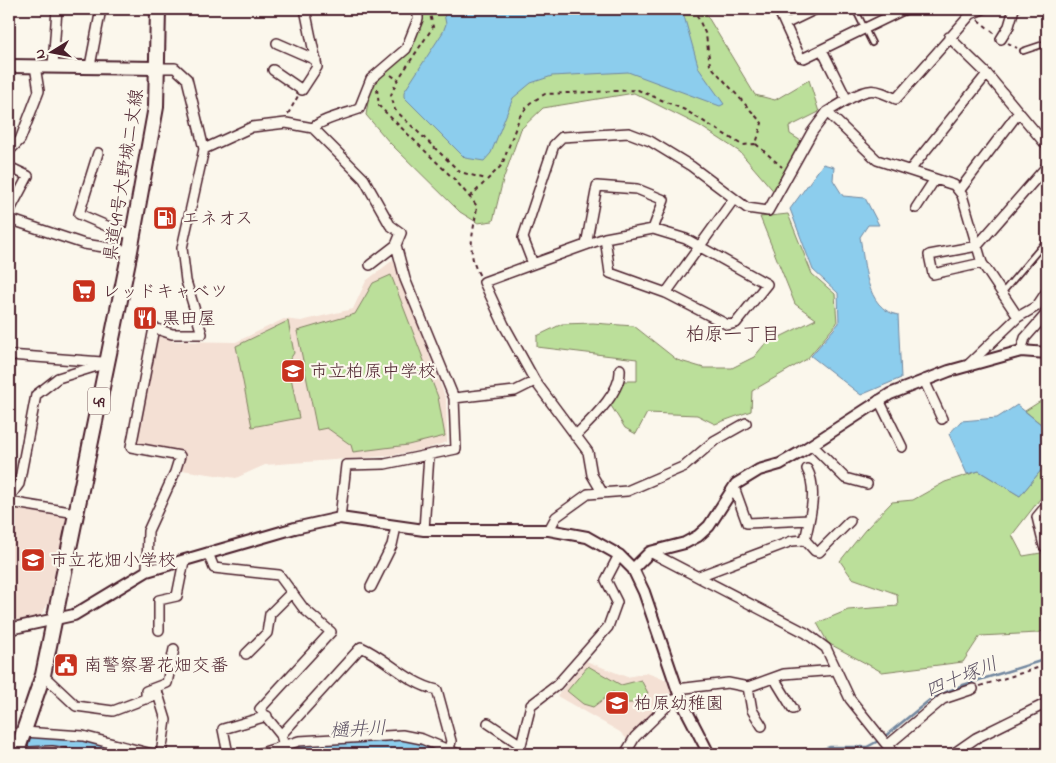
<svg xmlns="http://www.w3.org/2000/svg" width="1056" height="763" font-family="'Indie Flower','Klee One',sans-serif">
  <rect width="100%" height="100%" fill="#fbf7ec"/>
  <filter id="ink" filterUnits="userSpaceOnUse"><feTurbulence type="fractalNoise" baseFrequency=".02" numOctaves="2"/><feDisplacementMap in="SourceGraphic" scale="10" xChannelSelector="R" yChannelSelector="G"/><feConvolveMatrix kernelMatrix="1 2 1 2 8 2 1 2 1" color-interpolation-filters="sRGB"/></filter>
  <g filter="url(#ink)">
    <path fill="#f4e0d4" d="M393,260l53,139 1,43 -21,7 -38,7 -123,9 -29,13 -55,-8 3,-19 -49,-8 23,-108 16,6 62,1 48,-23 17,2 52,-12 13,-28z
      M9,508l58,9 -19,87 -8,12 -31,5z
      M586,661l41,16 20,-4 19,7 7,17 -44,44 -9,-9 -63,-36z"/>
    <path fill="#bbdf9a" stroke="#827f62" d="M423,9h280l52,86 20,5 34,-20 10,32 -30,15 1,7 16,10 -29,51 -37,-43 -40,-26 -66,-33 -91,15 -22,21 -18,51 -10,41 -15,2 -18,-11 -70,-69 -24,-28 5,-32c32,-26 44,-31 52,-74z
      M788,214l24,60 23,20 2,29 -30,36 -55,32 -1,20 -36,13 -18,-9 -50,-2 -11,21 -11,-6 -17,-27 13,-20h16v-22l-100,-12v-11l25,-12 31,-1 41,3 43,34 27,8h28l22,-11 10,-12 52,-26 -21,-15 -35,-87z
      M391,275l47,122 7,39 -37,9 -55,7 -2,-7 -24,-17 -10,2 -20,-99 58,-17 18,-31z
      M288,321l6,32 -6,9 11,56 -47,9 -16,-81z
      M1047,397v32l-22,-18z
      M1047,463v27l-35,45 11,21 24,-4v77l-9,4 -58,3 -17,26 -81,10 -54,-29 -11,-20 31,-13 50,-4 -1,-12 -45,-16 -12,-17 25,-31 27,-28 21,-2 32,-18 34,-11 41,25z
      M588,666l33,19 20,-5 7,13 -11,10h-12l-12,-11 -20,15 -10,-3 -16,-13z"/>
    <path fill="#8ccded" stroke="#72879f" d="M443,9h239l17,60 25,35 -4,2 -92,-34 -76,4 -21,7 -18,15 -22,55 -7,8 -19,-3 -61,-61v-5l39,-60 3,-8z
      M823,164l11,3 -1,13 10,16 22,2 14,27h-11l-8,12c5,26 5,72 38,78l3,63 -40,17 -50,-39 28,-33 -1,-30 -25,-23 -23,-61z
      M1017,405l30,24v34l-27,33 -41,-25 -12,3 -18,-40 12,-13 36,-3z"/>
    <g fill="none" stroke-linecap="round" stroke-linejoin="round">
      <path stroke="#72879f" stroke-width="2.5" d="M884,737l48,-39 31,-13 84,-26
        M808,754l22,-7h37l13,-7"/>
      <path stroke="#8ccded" stroke-width="16" d="M9,743l50,-2 50,13
        M281,754l9,-3c42,-3 107,-16 145,3"/>
      <defs>
        <path id="service" d="M855,9l17,34
          M1023,51l24,-8
          M1002,293l45,-53"/>
        <path id="minor" d="M778,9l22,48 4,1 101,-49
          M785,24l31,-15
          M949,37l38,37 60,72
          M1001,39l8,-13 5,-17
          M277,43l39,17
          M53,66l4,-57
          M90,66l11,-57
          M157,68h18l12,11 17,70
          M273,70l29,20 15,-23 -12,-58
          M847,100c23,-13 27,-12 49,-1l75,-85 12,-5
          M827,112l50,48 77,25 8,10 20,68 36,54
          M313,128c9,-9 33,-14 46,-19l12,-30 35,-30 12,-30v-10
          M9,151l11,-11 19,-49 -4,-25
          M98,153l-19,61 37,16 17,5
          M9,167l19,9 -19,36
          M910,170l77,-96
          M959,191l60,-79
          M916,208l19,-29
          M9,219l75,25 46,7
          M586,245l11,-59 40,3 27,11 -11,29
          M982,263l-49,11 -4,-19 48,-9 70,-80
          M533,264l72,-26 48,-9 33,10 81,45 -31,39 -8,2 -62,-32 -56,-20 -5,-35
          M666,293l67,-93
          M1021,351l4,-13 22,-25
          M9,355l93,7
          M967,366l51,-49 19,-11 10,-15
          M924,380l18,39
          M535,381l53,71 4,23 10,17
          M454,398l61,-7 20,-10 -31,-56 -20,-43 49,-18 -10,-26 31,-93 8,-8 67,-4 21,8 41,25 56,42 21,3 44,-79 15,-20 20,-12 -25,-50
          M879,400l23,47
          M575,436c16,-16 47,-44 45,-67
          M812,445l33,33 22,6
          M734,487l13,36 62,-3
          M9,498l10,-14 17,-89 22,-17 49,-15
          M9,502l67,11
          M1047,505l-10,12 7,29h3
          M340,518l6,-53 39,-1 71,-15 -2,-51 -49,-119 -9,-34 -26,20
          M424,530l5,-75
          M549,530l7,-13 32,-23 39,-3 58,-25 29,-25 32,-18
          M805,540l10,11 4,1 31,-31
          M650,552l156,81 20,15 24,51 44,55
          M208,553l6,15 65,7 25,34 27,23 -71,77 21,26
          M147,571l1,-40 27,-59 5,-16 -49,-9 23,-119 18,6h30l-16,-53 -4,-33 22,-99 48,-22 34,-4 27,5 51,51 26,46 11,8 -5,12
          M699,576l93,-35 13,-1c5,-22 13,-51 2,-71
          M371,587l21,-42 4,-18
          M159,630v-30l18,-4 7,-35
          M246,654l21,-21 3,-19 22,-22
          M43,675l33,31 37,5 45,-17 8,26 -5,34
          M774,678l19,31
          M748,687l4,23 10,16
          M677,689l51,-6 20,4 36,-13 52,-4
          M146,699v-8l21,-8 7,-34
          M488,723l33,22
          M24,732l59,4 69,18
          M888,745l55,-46 30,-10
          M284,746l-3,-11 80,-88c27,12 46,36 76,43l14,51 -2,8
          M9,753l43,-2 20,3
          M228,754l-5,-25 44,-13
          M258,754l41,-13 103,-6 20,4 36,15
          M514,754l7,-9 10,-40 26,-20 51,-58 9,-25 -11,-22 13,-25
          M625,754l10,-17 38,-37h8
          M953,754l23,-16 71,-35"/>
        <path id="tertiary" d="M633,569l17,-17 35,-9 13,-7 11,-10 27,-42 23,-14 21,-6 19,-11 91,-59 59,-23 72,-20 26,2
          M9,629l65,-14 73,-44 148,-43 45,-10 84,12h125l38,7 32,18 14,14 11,23 37,108 28,54"/>
        <path id="secondary" d="M9,66l148,2"/>
        <path id="primary" d="M16,754l27,-79 87,-424 26,-144 2,-98"/>
      </defs>
      <use href="#service" stroke="#4a1f2b" stroke-width="8"/>
      <use href="#minor" stroke="#4a1f2b" stroke-width="12"/>
      <use href="#tertiary" stroke="#4a1f2b" stroke-width="14"/>
      <use href="#secondary" stroke="#4a1f2b" stroke-width="16"/>
      <use href="#primary" stroke="#4a1f2b" stroke-width="18"/>
      <path stroke="#4a1f2b" stroke-width="2" stroke-dasharray="4 4" stroke-linecap="butt" d="M429,9l4,18 -36,54 -6,14 4,15 65,62 26,7
        M978,20l16,13
        M1008,43l9,5
        M391,75l7,5
        M377,89l2,17 78,76 20,24c-3,26 -12,46 3,70
        M288,114l10,-18
        M756,144l26,23
        M470,197l32,-32 18,-49 10,-13 15,-9 93,-4 47,20 57,35 14,-1 6,-21 -52,-58 -4,-30 -12,-26
        M980,686l67,-21"/>
      <use href="#service" stroke="#fbf7ec" stroke-width="4.5"/>
      <use href="#minor" stroke="#fbf7ec" stroke-width="9"/>
      <use href="#tertiary" stroke="#fbf7ec" stroke-width="10"/>
      <use href="#secondary" stroke="#fbf7ec" stroke-width="12"/>
      <use href="#primary" stroke="#fbf7ec" stroke-width="14"/>
    </g>
  </g>
  <defs>
    <symbol id="fuel-square" viewBox="-11 -11 22 22"><rect x="-9" y="-9" width="18" height="18" rx="4" fill="#c8321e" stroke="#fbf7ec"/><path d="M-5.5-6h7V0h2V4h1.3V-2.5L3-4.5l.8-.8L6-3V5H2.5V1h-1V6h-7ZM-4.2-4.7v3.2H.2V-4.7Z" fill="#fff"/></symbol>
    <symbol id="supermarket-square" viewBox="-11 -11 22 22"><rect x="-9" y="-9" width="18" height="18" rx="4" fill="#c8321e" stroke="#fbf7ec"/><path d="M-6-5.5h2.5l.6 2H6L4.5 2H-2.5L-4.4-4H-6ZM-1.5 3.2a1.3 1.3 0 1 0 .1 0ZM3 3.2a1.3 1.3 0 1 0 .1 0Z" fill="#fff"/></symbol>
    <symbol id="restaurant-square" viewBox="-11 -11 22 22"><rect x="-9" y="-9" width="18" height="18" rx="4" fill="#c8321e" stroke="#fbf7ec"/><path d="M-5-6h1v4h1v-4h1v4h1v-4h1v5L-1.5 .5V6h-2V.5L-5-1ZM5-6V6H3V1.5H1.5Q1.5-4 5-6Z" fill="#fff"/></symbol>
    <symbol id="school-square" viewBox="-11 -11 22 22"><rect x="-9" y="-9" width="18" height="18" rx="4" fill="#c8321e" stroke="#fbf7ec"/><path d="M0-5L7-2L0 1L-7-2ZM-4 1L0 2.5L4 1V4Q0 6-4 4Z" fill="#fff"/></symbol>
    <symbol id="civic-square" viewBox="-11 -11 22 22"><rect x="-9" y="-9" width="18" height="18" rx="4" fill="#c8321e" stroke="#fbf7ec"/><path d="M-.6-6.5H3V-4.5H.6V-3L4-1V1h2V6H-6V1h2V-1L-.6-3ZM-1.2 2.5V6h2.4V2.5Z" fill="#fff"/></symbol>
  </defs>
  <g fill-rule="evenodd">
    <use href="#fuel-square" x="151" y="204" width="28" height="28"/>
    <use href="#supermarket-square" x="70" y="277" width="28" height="28"/>
    <use href="#restaurant-square" x="131" y="304" width="28" height="28"/>
    <use href="#school-square" x="279" y="357" width="28" height="28"/>
    <use href="#school-square" x="19" y="546" width="28" height="28"/>
    <use href="#civic-square" x="52" y="651" width="28" height="28"/>
    <use href="#school-square" x="603" y="689" width="28" height="28"/>
  </g>
  <g text-anchor="middle" stroke-width="4.5" stroke-linejoin="round" paint-order="stroke">
    <rect fill="#fbf7ec" stroke="#7f6065" stroke-width="1" x="88" y="387.5" width="22" height="27" rx="4"/>
    <g font-size="16" font-weight="bold" fill="#4a1f2b">
      <text x="99" y="407">49</text>
    </g>
    <g font-size="18" fill="#4a1f2b" stroke="#fbf7ec">
      <text transform="translate(123 175) rotate(-81)" y="6">県道49号大野城二丈線</text>
    </g>
    <g font-size="18" fill="#4a1f2b" stroke="#fbf7ec" text-anchor="start">
      <text x="182" y="224">エネオス</text>
      <text x="102" y="297">レッドキャベツ</text>
      <text x="162" y="324">黒田屋</text>
      <text x="310" y="377">市立柏原中学校</text>
      <text x="50" y="566">市立花畑小学校</text>
      <text x="84" y="671">南警察署花畑交番</text>
      <text x="634" y="709">柏原幼稚園</text>
    </g>
    <g font-size="19" fill="#4a1f2b" stroke="#fbf7ec">
      <text x="733" y="340">柏原一丁目</text>
    </g>
    <g font-size="19" font-style="italic" fill="#5e5365" stroke="#fbf7ec">
      <text transform="translate(961 676) rotate(-22)" y="7">四十塚川</text>
      <text transform="translate(358 728) rotate(-3)" y="7">樋井川</text>
    </g>
  </g>
  <rect width="1056" height="763" fill="none" stroke="#fbf7ec" stroke-width="30"/>
  <rect x="15" y="15" width="1026" height="733" fill="none" stroke="#4a1f2b" stroke-width="2" filter="url(#ink)"/>
  <g transform="translate(52 52) rotate(260)" stroke="#fbf7ec" stroke-width="4" paint-order="stroke">
  <path d="M0-4L9 19L0 12L-9 19Z" fill="#4a1f2b"/>
  <text y="-8" font-size="14" font-weight="bold" text-anchor="middle" fill="#4a1f2b">N</text>
  </g>
</svg>
